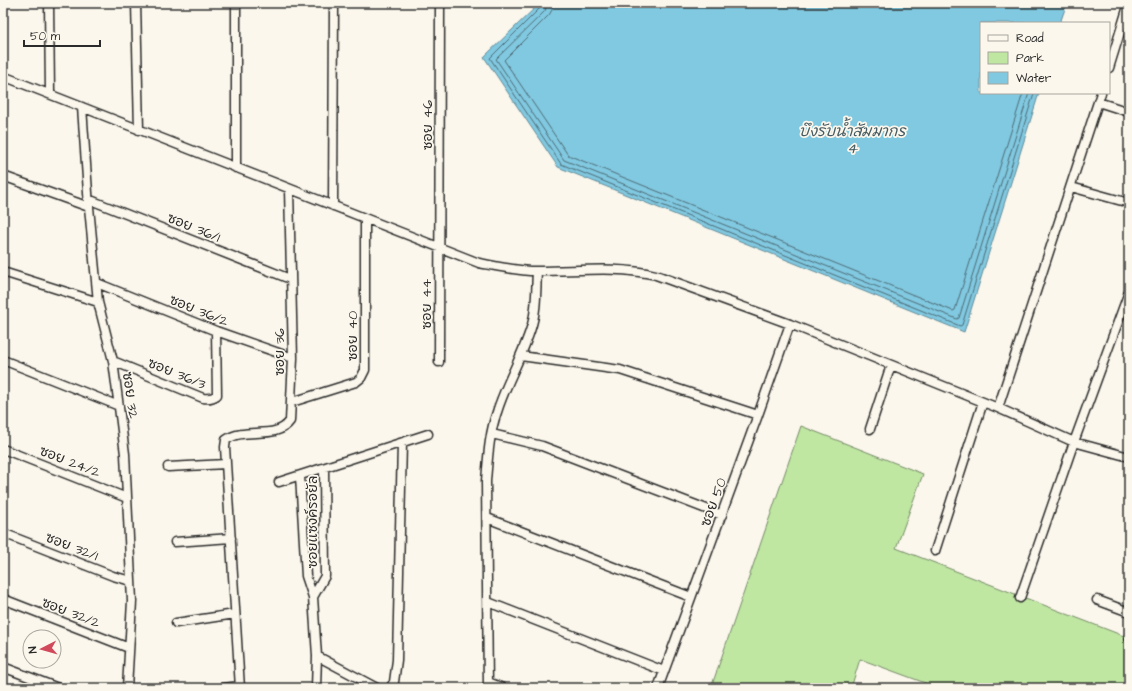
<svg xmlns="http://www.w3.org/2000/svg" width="1132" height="691" font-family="'Architects Daughter','Playpen Sans Thai',sans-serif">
  <rect width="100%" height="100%" fill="#fbf7ec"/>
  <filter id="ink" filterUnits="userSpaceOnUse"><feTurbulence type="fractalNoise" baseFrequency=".025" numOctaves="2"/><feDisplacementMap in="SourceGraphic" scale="8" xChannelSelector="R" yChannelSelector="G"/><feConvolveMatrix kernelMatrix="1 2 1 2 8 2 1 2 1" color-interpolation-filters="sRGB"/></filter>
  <g filter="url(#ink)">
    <path fill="#bfe7a2" stroke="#758966" d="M801,426l122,48 -27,74 233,90v50h-190l-79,-29 -9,29h-140z"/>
    <path fill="#81c9e1" stroke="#5f8a98" d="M540,3h527l-7,20h-79v70h58l-75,239 -406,-165 -74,-110z"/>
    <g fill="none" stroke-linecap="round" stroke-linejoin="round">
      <path stroke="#4d6a74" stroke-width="1" d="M542,3l-1,4 -51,51 71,106 399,162 2,-1 72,-232
        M547,3l-2,8 -49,48 68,101 393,159 2,-1 70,-225
        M553,3l-1,7 -3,5 -45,45 64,95 385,156 2,-1 68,-217"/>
      <defs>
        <path id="street" d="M49,3l1,91
          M136,3l3,127
          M1109,68l20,-65
          M3,76l476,187c17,3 34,7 51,8 42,1 84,-6 126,4l134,49 208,84 76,34 55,15
          M1098,102l31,10
          M82,107l7,100 9,95 15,59 12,93 7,147 -5,87
          M236,168v-165
          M3,176l86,31
          M1071,187l58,16
          M88,199l202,80
          M333,206l1,-203
          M3,272l95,30
          M97,283l119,48 77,27
          M521,356l99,14 138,45
          M3,360l116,46
          M113,361l90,37c6,1 10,0 14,-3l-1,-64
          M439,362l1,-359
          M292,402l64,-20 5,-4 4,-8v-151
          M998,408l103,-315
          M870,429l21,-64
          M492,434l50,12 180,69
          M3,449l124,49
          M168,467l58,-3
          M300,476l6,100 7,21 4,59 60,32
          M279,482l149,-48
          M487,518l204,79
          M3,533l110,43 18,5
          M175,542l56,-4
          M935,551l48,-149
          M313,597l12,-21 -1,-108
          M1020,598l54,-156 55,-150
          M3,599l126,49
          M1097,600l32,12
          M488,602l176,69
          M176,623l59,-9
          M1129,638v-1
          M3,667l55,21
          M488,682l15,6
          M223,688l17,-2
          M240,688l-15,-241 1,-7c19,-14 50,1 64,-19l3,-63 -4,-169
          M316,688l1,-32
          M390,688l4,-6 3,-22 5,-217
          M488,688l-2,-207c2,-23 3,-47 11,-69 9,-29 25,-55 34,-84 6,-18 5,-39 6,-57
          M658,688l100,-273 32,-91"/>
      </defs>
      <use href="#street" stroke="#2b2b2b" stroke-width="11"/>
      <use href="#street" stroke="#fbf7ec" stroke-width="8"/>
    </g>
  </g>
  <g text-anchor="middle" stroke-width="3.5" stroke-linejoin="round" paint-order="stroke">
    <g font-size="14" fill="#2b2b2b" stroke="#fbf7ec">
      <text transform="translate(427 125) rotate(-90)" y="5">ซอย 46</text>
      <text transform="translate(194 227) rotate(22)" y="5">ซอย 36/1</text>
      <text transform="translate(426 304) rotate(-90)" y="5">ซอย 44</text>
      <text transform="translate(199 310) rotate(22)" y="5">ซอย 36/2</text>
      <text transform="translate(352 336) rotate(-90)" y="5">ซอย 40</text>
      <text transform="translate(279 352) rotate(-90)" y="5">ซอย 36</text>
      <text transform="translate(177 373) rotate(22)" y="5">ซอย 36/3</text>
      <text transform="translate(131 395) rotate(82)" y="5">ซอย 32</text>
      <text transform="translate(70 461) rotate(21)" y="5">ซอย 24/2</text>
      <text transform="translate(713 502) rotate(-70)" y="5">ซอย 50</text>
      <text transform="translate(312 522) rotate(-90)" y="5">ซอยแซงค์รอยัล</text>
      <text transform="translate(72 546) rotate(21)" y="5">ซอย 32/1</text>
      <text transform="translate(71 612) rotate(21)" y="5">ซอย 32/2</text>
    </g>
    <g font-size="15" font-style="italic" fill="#455a62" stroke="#fbf7ec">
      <text x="852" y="136">บึงรับน้ำสัมมากร<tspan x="852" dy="17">4</tspan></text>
    </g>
  </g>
  <rect width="1132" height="691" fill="none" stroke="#fbf7ec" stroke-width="16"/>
  <rect x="8" y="8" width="1116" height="675" fill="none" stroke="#2b2b2b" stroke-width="1.5" filter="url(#ink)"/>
  <rect x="980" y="22" width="130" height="72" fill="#fbf7ec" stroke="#a8a59f"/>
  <rect x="988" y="35" width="20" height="6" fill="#fbf7ec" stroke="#a8a59f"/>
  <text x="1016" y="42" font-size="12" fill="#2b2b2b">Road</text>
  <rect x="988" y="52" width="20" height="12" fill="#bfe7a2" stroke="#a8a59f"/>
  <text x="1016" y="62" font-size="12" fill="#2b2b2b">Park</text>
  <rect x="988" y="72" width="20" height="12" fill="#81c9e1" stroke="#a8a59f"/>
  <text x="1016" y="82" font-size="12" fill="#2b2b2b">Water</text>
  <g transform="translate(42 649) rotate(264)"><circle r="19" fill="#fbf7ec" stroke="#a8a59f"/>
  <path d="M0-3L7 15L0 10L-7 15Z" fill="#d1495b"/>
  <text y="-6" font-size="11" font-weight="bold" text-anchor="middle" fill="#2b2b2b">N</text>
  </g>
  <path d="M24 40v6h76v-6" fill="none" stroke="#2b2b2b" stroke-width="2"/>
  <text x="30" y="40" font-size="12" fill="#2b2b2b" stroke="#fbf7ec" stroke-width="3" paint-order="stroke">50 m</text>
</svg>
